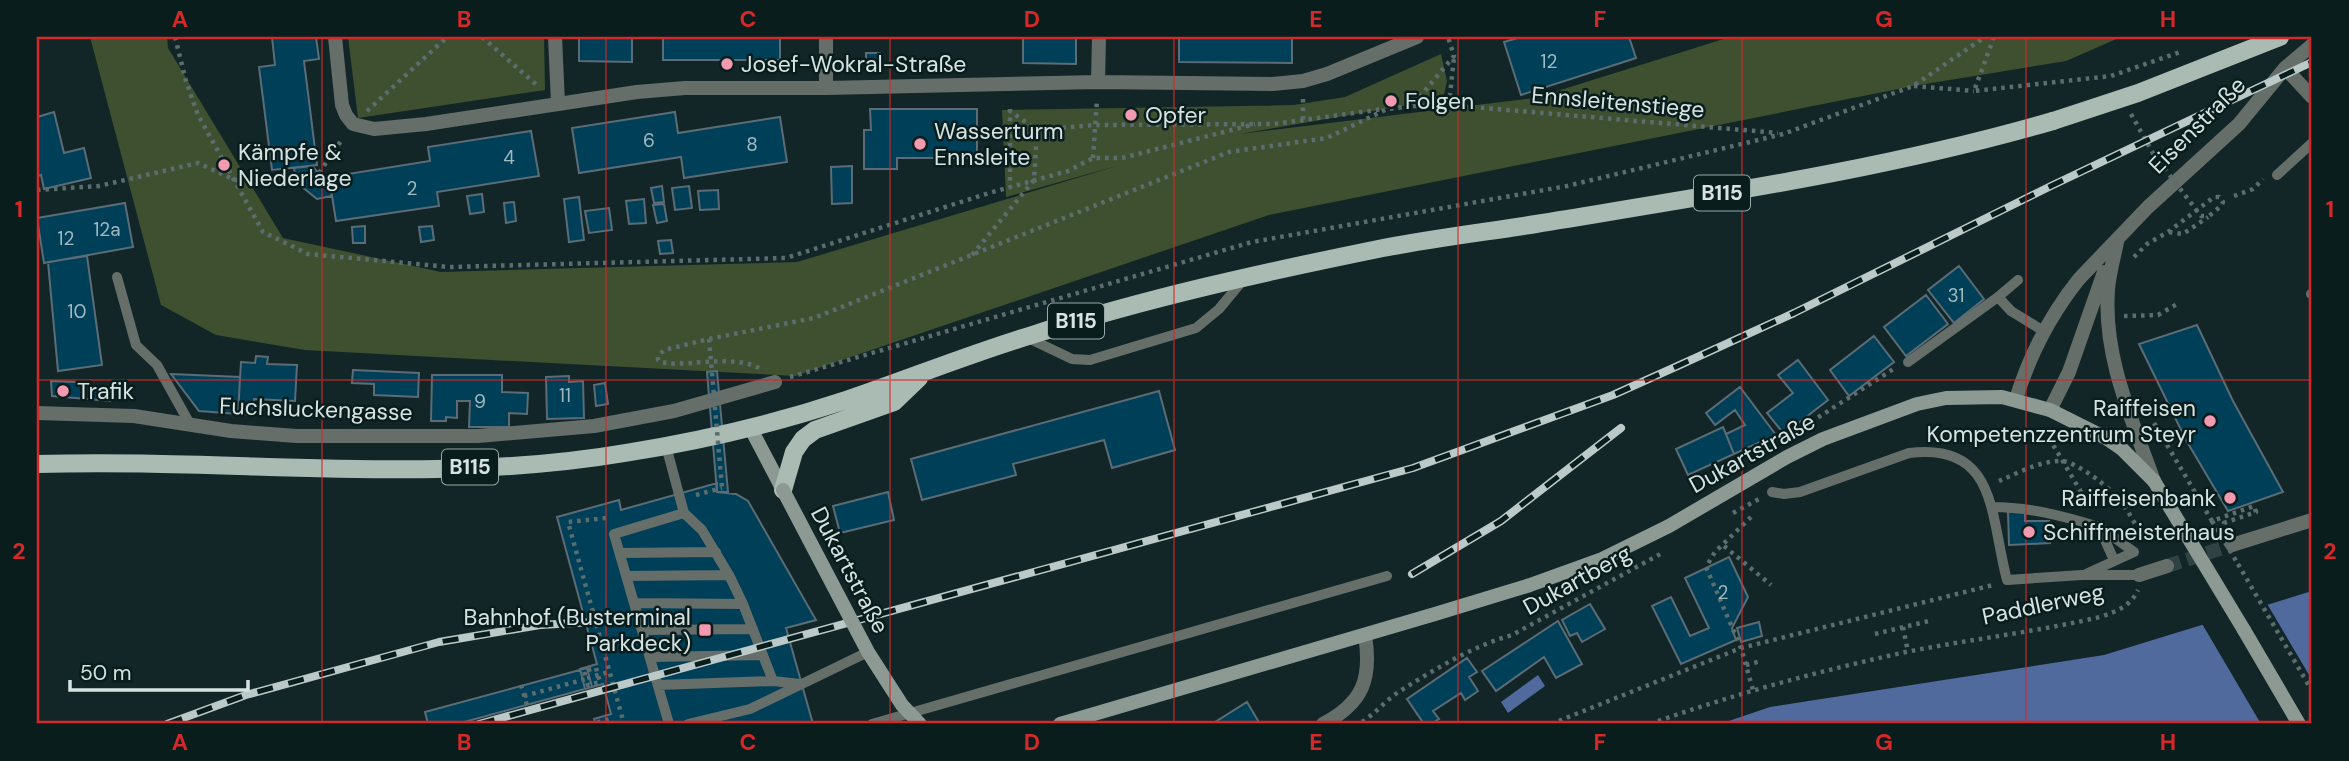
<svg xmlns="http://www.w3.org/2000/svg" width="2349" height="761" font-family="'DM Sans',sans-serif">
  <rect width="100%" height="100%" fill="#122627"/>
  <path fill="#3e502f" d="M90,37h77l1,11 115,190 158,34 356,-10 323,-97 -114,32 -4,-87 292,-5 51,-8 96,-43 6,27 -4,18 -203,35 295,-36 195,-61h391l-55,24 -153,25 -644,129 -474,161 -490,-26 -89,-15 -55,-30z
    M348,37h196l1,53 -187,28z"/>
  <path fill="#516a9e" d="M2312,591v133h-592l50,-17 334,-52z
    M1538,675l7,11 -37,27 -7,-11z"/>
  <path fill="#122627" d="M2266,602l46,78v44h-51l-60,-102z"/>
  <path fill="#003f58" stroke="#5b6c76" stroke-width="2" d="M272,37h44l3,22 -15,2 13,104 -45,5 -13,-103 16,-2z
    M579,37h53v25l-53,-1z
    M663,37h117v23h-117z
    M1023,37h53v27l-53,-1z
    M1179,37h113v26l-113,-1z
    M1521,37h108l7,21 -115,37 -17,-53z
    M866,53h14v11h-14z
    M870,109h107v49h-80v11h-33v-39h7z
    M54,112l10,41 20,-5 7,30 -47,11 -3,-14 -4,1v-59z
    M675,112l3,21 102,-16 7,45 -103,16 -3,-21 -102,16 -7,-45z
    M531,131l8,45 -102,16 2,14 -103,15 -7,-44 101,-16 -2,-14z
    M312,166l11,12 6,-1 3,19 -15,3 -21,-17 -2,-14z
    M852,166v37l-20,1 -1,-37z
    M662,186l2,16 -10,1 -3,-15z
    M689,186l3,22 -17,2 -3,-22z
    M718,190l1,19 -19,1 -2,-19z
    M482,194l2,18 -14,2 -3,-18z
    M579,197l5,43 -15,2 -5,-43z
    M644,199l2,24 -17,1 -3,-23z
    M514,202l2,19 -10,2 -2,-20z
    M125,203l8,44 -89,16 -7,-45z
    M664,204l3,17 -10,2 -4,-18z
    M609,208l3,22 -23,3 -4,-22z
    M365,226v17h-12l-1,-16z
    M432,226l2,14 -13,2 -2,-15z
    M671,240l2,13 -13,1 -2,-13z
    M87,256l15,109 -44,6 -10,-109z
    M1959,266l25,33 -30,24 -26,-33z
    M1926,295l22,29 -42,32 -22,-29z
    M2197,325l36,76 50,91 -55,19 -42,-71 -47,-96z
    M1874,336l20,26 -45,34 -19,-26z
    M256,356l12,1 -1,7 30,1 -2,36 -41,-2 -1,16 -15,-1 3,-52 14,1z
    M1798,360l30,40 -44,34 -17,-21 26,-20 -15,-18z
    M353,370l66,3 -1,24 -44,-2v-11l-22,-1z
    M717,371l11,121h-11l-10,-120z
    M171,374l69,3 -2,37 -39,-3z
    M432,375h70v17l26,1 -1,21 -18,-1v14h-40l1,-26h-13v17l-11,-1v4h-15z
    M569,376v6l14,-1 1,37 -37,1 -1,-42z
    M51,381l24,1 35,8v11l-58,-5z
    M605,383l3,21 -12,2 -2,-21z
    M1740,387l36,48 -42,19 -8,-20 19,-9 -10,-15 -20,15 -9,-12z
    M1159,391l16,59 -63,18 -8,-28 -91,24 3,11 -94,25 -11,-41z
    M1723,427l11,27 -46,21 -12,-26z
    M717,483v9l19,2 12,7 68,119 -30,8 27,96h-217l-2,-5 17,-5 -8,-30 -18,5 -5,-20 17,-5 -40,-147 62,-17 2,10z
    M888,492l6,28 -54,13 -7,-27z
    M2008,512h17v9h24l1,22 -41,2z
    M1729,557l19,40 -16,31 4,12 -55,24 -29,-58 19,-9 19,39 19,-8 -24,-50z
    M1590,604l15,25 -23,13 -5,-9 -7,3 -8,-16z
    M1558,621l24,43 -26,14 -12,-21 -48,34 -14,-20z
    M1759,622l3,14 -21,6 -4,-14z
    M1467,658l10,14 -8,5 9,14 -13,9 -4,-7 -28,18 6,8 -8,5h-7l-17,-25z
    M587,668l5,19 -135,37h-29l-3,-12z
    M1247,702l13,22h-48z"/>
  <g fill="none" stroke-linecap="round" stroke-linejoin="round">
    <path stroke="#304243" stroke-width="14" stroke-dasharray="14 7" stroke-linecap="butt" d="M2167,566l65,-21"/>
    <path stroke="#5c6d6e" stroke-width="4.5" stroke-dasharray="3.5 5" stroke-linecap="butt" d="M175,37l11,44 12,34 65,117 45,22 141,13 337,-9 203,-65 79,-22 25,-13h29l133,-34
      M482,37l57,50
      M1994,37l-20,54 137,-15 72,-25
      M1914,86l60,5
      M1303,99v21
      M1449,105l5,-48
      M1413,106l36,-1 329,28
      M1010,109v78
      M367,111l80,-74
      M2131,114l23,41
      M1037,130l58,-5 179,-1 109,-15
      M1093,158l4,-58
      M37,190l62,-4 99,-23 37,17 84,-7 24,-35
      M2234,196l19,-7 10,-10
      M2169,232l14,2 25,-17
      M972,255l62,-75 3,-50 -27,-19
      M2134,257l13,-13 21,-12 46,-35h5l4,5 -2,4 -12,10
      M2124,316l34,-1 21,-12
      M759,368c-30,-16 -85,3 -101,-8v-4l6,-6 45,-11 105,-21 415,-166 98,-14 60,-29 25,-3 42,-50 -6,-19
      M790,377l462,-135 315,-56 216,-52 130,-48 72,-49
      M1811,422l84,-54
      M2154,423l58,98 42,-15 2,6 -32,11 1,2
      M2049,438l41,69
      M1730,464l15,-6
      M1999,481c19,-8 40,-20 62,-20 15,0 49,27 58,38 9,11 16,25 23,37
      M696,495l26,-7
      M1733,513l26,-14
      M1751,517l-36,35 -9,15 35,81 12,42
      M606,518l-38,4 56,202
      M1724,546l47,39
      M2238,564l74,127
      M1903,627l5,25
      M1875,634l58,-14
      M1746,665l15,-4
      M587,678l22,-6
      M521,685l6,20
      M524,696l62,-17 -2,-8 12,-3 4,14 -12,3 -2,-6
      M1362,722c14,-9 24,-22 38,-31 35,-22 73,-45 112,-56l152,-83
      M599,724v-2l11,-3 2,5
      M1551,724l190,-76 252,-63
      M1650,724c84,-30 169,-53 256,-72 65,-13 130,-20 194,-35 17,-6 30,-10 38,-27"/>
    <path stroke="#666e6a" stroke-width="10" d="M2277,175l35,-32
      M117,277l19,68 21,20 34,61
      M2311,294h1
      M1998,297l13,14 34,21
      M1026,337l46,22 18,1 106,-32 23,-19 24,-29
      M1908,362l90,-65 20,-17
      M666,446l18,67 18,17 27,45 14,29 30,77
      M1772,492l12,2 16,-2 109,-39c89,-11 81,64 98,127l75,-5h57
      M1992,507c38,0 71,9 107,20l15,33
      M2100,527l34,25
      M620,553l96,-1
      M2086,574l48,-22
      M626,576l103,-1
      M634,603l109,1
      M642,630l111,-1
      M651,657l112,-2
      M658,685l115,-4 27,3
      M669,724l-55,-190 70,-21
      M688,724l62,-15 118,-57
      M872,724l515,-148"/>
    <path stroke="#666e6a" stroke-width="14" d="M335,37l7,68 4,10 7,9 21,5 52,-5 211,-32 48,-4h141l272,-6 175,2 30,-3 24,-7 90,-37
      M555,37l3,66
      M826,37v51
      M2285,68l27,29
      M1098,82l1,-45
      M37,413l97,3 97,15 65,5h182l116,-10 80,-15 101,-29
      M2232,545l80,-25
      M2139,575l28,-9"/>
    <path stroke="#666e6a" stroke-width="14" d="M2117,242c-3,16 -8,32 -9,48 -5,67 24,129 46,191
      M2016,399c13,-42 35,-85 63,-120l69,-72 91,-83 46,-56 27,-23
      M2050,410l19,-38 35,-100
      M1323,724c40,-21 49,-45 42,-89"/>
    <path stroke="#8d9a93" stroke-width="14" d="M751,429l32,61
      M2244,630l55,94
      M1060,724l375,-110 95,-29 72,-26 67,-33 118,-69 36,-18 94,-35 29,-6 56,-1 48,13 56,28 16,11 32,32"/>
    <path stroke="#aabbb3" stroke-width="18" d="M37,464c195,-6 394,22 588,-11 75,-12 149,-29 221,-53 62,-21 123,-46 186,-65 114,-37 233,-63 351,-87 51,-10 102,-16 153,-24 174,-29 348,-54 517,-103
      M783,490l11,-38 9,-13 12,-9 79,-28 25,-24"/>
    <defs>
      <path id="rail" d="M1412,574l89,-53 120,-93
        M167,724l79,-29 193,-53 101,-17 54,-3
        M479,724l934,-256 200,-73 69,-31 112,-51 259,-128 259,-123"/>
    </defs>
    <use href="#rail" stroke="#bcc9c9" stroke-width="8"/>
    <use href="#rail" stroke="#091d1d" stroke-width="5" stroke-dasharray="16" stroke-linecap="butt"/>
    <path stroke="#5c6d6e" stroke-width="4.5" stroke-dasharray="3.5 5" stroke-linecap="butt" d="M2154,155l47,61h8
      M709,339l13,149
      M2212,521l26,43"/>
    <path stroke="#8d9a93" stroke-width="14" d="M2154,481l90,149
      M783,490l85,162 34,53 18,19"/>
    <path stroke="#aabbb3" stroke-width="18" d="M2053,121l85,-28 142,-56"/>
  </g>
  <path fill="none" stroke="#d62828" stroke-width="2" stroke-opacity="0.55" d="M322,37v687M606,37v687M890,37v687M1174,37v687M1458,37v687M1742,37v687M2026,37v687M37,380h2275"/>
  <g fill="#f29aaf" stroke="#091d1d" stroke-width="2.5">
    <circle cx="727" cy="64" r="7"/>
    <circle cx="1391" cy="101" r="7"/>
    <circle cx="1131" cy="115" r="7"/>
    <circle cx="920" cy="144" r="7"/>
    <circle cx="224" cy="165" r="7"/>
    <circle cx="63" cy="391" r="7"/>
    <circle cx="2210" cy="421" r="7"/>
    <circle cx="2230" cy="498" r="7"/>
    <circle cx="2029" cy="532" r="7"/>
    <rect x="698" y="623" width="14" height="14" rx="3.5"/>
  </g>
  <g text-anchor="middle" stroke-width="5" stroke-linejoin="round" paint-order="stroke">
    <g font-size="19" fill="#a1bac0">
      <text x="1549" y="68">12</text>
      <text x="649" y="147">6</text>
      <text x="752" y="151">8</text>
      <text x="509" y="164">4</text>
      <text x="412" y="195">2</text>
      <text x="107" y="236">12a</text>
      <text x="66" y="245">12</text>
      <text x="1956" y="302">31</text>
      <text x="77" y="318">10</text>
      <text x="565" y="402">11</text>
      <text x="480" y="408">9</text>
      <text x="1723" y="599">2</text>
    </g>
    <g fill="#091d1d" stroke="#99a8a8" stroke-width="2">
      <rect x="1694" y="175.5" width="56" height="35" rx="5"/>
      <rect x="1048" y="303.5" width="56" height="35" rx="5"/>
      <rect x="442" y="449.5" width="56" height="35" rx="5"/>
    </g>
    <g font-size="21" font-weight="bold" fill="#d7e3e3">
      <text x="1722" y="200">B115</text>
      <text x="1076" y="328">B115</text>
      <text x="470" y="474">B115</text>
    </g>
    <g font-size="23" fill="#d7e3e3" stroke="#091d1d" text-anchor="start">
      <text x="741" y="72">Josef-Wokral-Straße</text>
      <text x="1405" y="109">Folgen</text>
      <text x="1145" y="123">Opfer</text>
      <text x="934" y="139">Wasserturm<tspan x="934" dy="26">Ennsleite</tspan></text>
      <text x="238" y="160">Kämpfe &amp;<tspan x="238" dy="26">Niederlage</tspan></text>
      <text x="77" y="399">Trafik</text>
      <text x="2196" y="416" text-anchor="end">Raiffeisen<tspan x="2196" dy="26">Kompetenzzentrum Steyr</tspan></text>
      <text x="2216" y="506" text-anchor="end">Raiffeisenbank</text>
      <text x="2043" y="540">Schiffmeisterhaus</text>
      <text x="691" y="625" text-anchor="end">Bahnhof (Busterminal<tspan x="691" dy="26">Parkdeck)</tspan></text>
    </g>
    <g font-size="23" fill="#d7e3e3" stroke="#091d1d">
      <text transform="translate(1618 102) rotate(5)" y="8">Ennsleitenstiege</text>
      <text transform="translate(2197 125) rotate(-45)" y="8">Eisenstraße</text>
      <text transform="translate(316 409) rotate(2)" y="8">Fuchsluckengasse</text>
      <text transform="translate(1752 453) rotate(-29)" y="8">Dukartstraße</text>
      <text transform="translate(850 570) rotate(62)" y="8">Dukartstraße</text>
      <text transform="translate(1577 580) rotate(-29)" y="8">Dukartberg</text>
      <text transform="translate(2043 604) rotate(-12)" y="8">Paddlerweg</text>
    </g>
  </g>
  <rect width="2349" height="761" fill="none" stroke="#091d1d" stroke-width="77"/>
  <path d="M70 680v10h178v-10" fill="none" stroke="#d7e3e3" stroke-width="3.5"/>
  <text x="80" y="680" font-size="21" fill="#d7e3e3" stroke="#091d1d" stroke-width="5" paint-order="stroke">50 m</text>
  <rect x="38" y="38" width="2272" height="684" fill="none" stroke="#d62828" stroke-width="2.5"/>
  <g font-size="23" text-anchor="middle" font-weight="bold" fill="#d62828">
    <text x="180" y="27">A</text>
    <text x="464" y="27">B</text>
    <text x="748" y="27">C</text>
    <text x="1032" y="27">D</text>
    <text x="1316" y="27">E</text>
    <text x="1600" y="27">F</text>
    <text x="1884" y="27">G</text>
    <text x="2168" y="27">H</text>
    <text x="19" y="217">1</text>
    <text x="2330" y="217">1</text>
    <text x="19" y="559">2</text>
    <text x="2330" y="559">2</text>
    <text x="180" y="750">A</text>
    <text x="464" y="750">B</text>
    <text x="748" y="750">C</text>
    <text x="1032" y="750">D</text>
    <text x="1316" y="750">E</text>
    <text x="1600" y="750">F</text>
    <text x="1884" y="750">G</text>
    <text x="2168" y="750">H</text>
  </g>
</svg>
